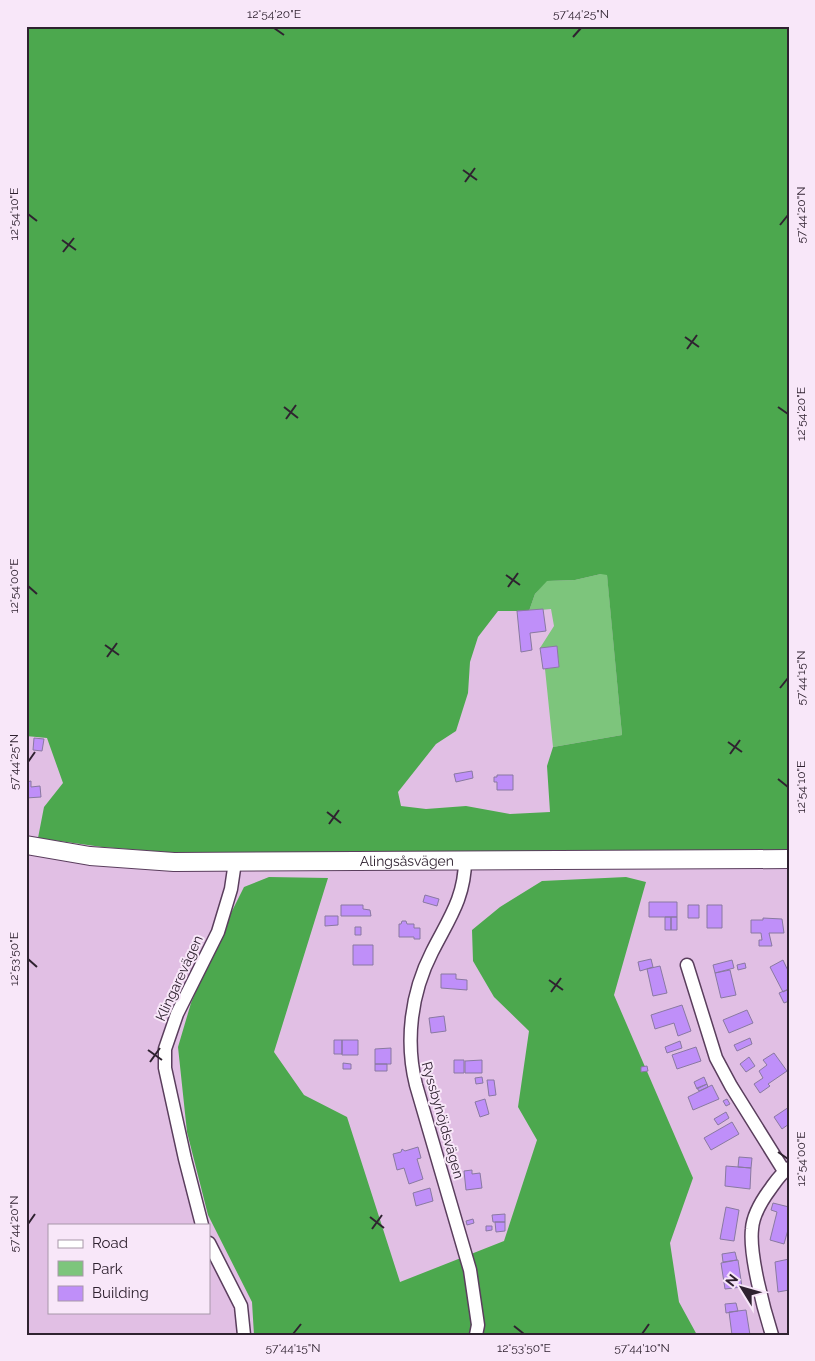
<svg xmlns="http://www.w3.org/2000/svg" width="815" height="1361" font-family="Raleway,sans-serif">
  <rect width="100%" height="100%" fill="#e1bfe4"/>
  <path fill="#7dc57c" d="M601,574h6l15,161 -69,12 -8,-78 14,-2 -2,-20 -17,1 14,-22 -3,-17 -22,2 6,-17 11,-13 29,-1z"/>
  <path fill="#4ca84e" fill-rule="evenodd" d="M26,26h763v825l-324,2h-286l-77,-6 -64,-9 6,-31 19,-24 -16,-45 -21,-2zM601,574l6,1 15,160 -69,12 -6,19 3,46 -40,2 -44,-8 -40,3 -25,-3 -3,-14 38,-48 20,-13 12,-38 2,-31 8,-25 20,-26h31l6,-17 12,-13 28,-1z
    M269,877l59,1 -54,174 30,43 43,22 53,165 104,-41 33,-101 -19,-33 11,-76 -35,-34 -21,-36 -1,-31 28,-23 42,-26 84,-4 20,5 -32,113 79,183 -23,65 9,59 18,33h-443l-2,-33 -44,-87 -21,-83 -9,-85 13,-44 29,-68 24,-48z"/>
  <path fill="#bf8ff9" stroke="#8979a1" d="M543,609l3,22 -16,2 2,17 -11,2 -4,-41z
    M557,646l2,21 -16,2 -3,-21z
    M34,738l10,1 -2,12 -9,-1z
    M472,771l1,7 -17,4 -2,-8z
    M497,775h16v15h-16v-8h-3v-5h3z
    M31,781v6l9,-1 1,11 -15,1v-16z
    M425,895l14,4 -2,7 -14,-4z
    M649,902h28v15h-28z
    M341,905h22v4l7,1 1,6h-30z
    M688,905h11v13h-11z
    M707,905h15v23h-15z
    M325,916h13v9l-13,1z
    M665,917h6v13h-6z
    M671,917h6v13h-6z
    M763,918l19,1 2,14h-15l3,13h-13v-6h3l-1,-7h-10v-13h12z
    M402,921h4l1,3h7v4h6v11h-6v-2h-15v-13h2z
    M355,927h6v8h-6z
    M353,945h20v20h-20z
    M651,959l2,8 -13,4 -2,-9z
    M732,960l2,8 -19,5 -2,-8z
    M783,960l6,13v16l-6,3 -13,-25z
    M745,963l1,5 -8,2 -1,-5z
    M660,966l7,27 -14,3 -6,-27z
    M730,970l6,25 -15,3 -6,-25z
    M441,974h15v5l11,1v10l-26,-2z
    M789,989v12l-5,2 -5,-10z
    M682,1005l9,26 -13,5 -4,-13 -19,6 -4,-14z
    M747,1010l6,13 -24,10 -6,-13z
    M444,1016l2,15 -15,2 -2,-15z
    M750,1038l2,6 -15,7 -3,-6z
    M334,1040h8v14h-8z
    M342,1040h16v15h-16z
    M680,1041l2,7 -15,5 -2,-6z
    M696,1047l5,14 -24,8 -5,-14z
    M391,1048v16h-16v-15z
    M774,1053l13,18 -19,13 2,2 -10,7 -6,-9 9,-6 -4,-7 8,-6 -4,-5z
    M749,1057l6,9 -9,6 -6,-8z
    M454,1060h10v13h-10z
    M482,1060v13h-17v-12z
    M343,1063l8,1v5h-8z
    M375,1064h12v7h-12z
    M647,1066l1,5 -7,1v-5z
    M482,1077l1,6 -7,1 -1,-6z
    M704,1077l3,7 -10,5 -3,-7z
    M487,1080h7l2,15 -7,1z
    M707,1084l1,3 -9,4 -2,-3z
    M712,1085l7,14 -26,11 -5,-13z
    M485,1099l4,15 -9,3 -5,-15z
    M727,1099l3,5 -4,2 -3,-5z
    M789,1107v17l-7,5 -8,-12z
    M726,1112l3,6 -11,7 -4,-6z
    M732,1122l7,12 -28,16 -7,-12z
    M418,1147l3,11 -4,1 6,20 -14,5 -5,-16 -7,2 -4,-16 8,-2 1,-3 3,2z
    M739,1157l13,1 -1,10 -13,-1z
    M726,1166l25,2 -1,21 -25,-3z
    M472,1170v4l8,-1 2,15 -16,2 -2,-19z
    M430,1188l3,13 -17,5 -3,-13z
    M773,1203l16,4v19l-5,18 -14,-4 7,-28 -6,-2z
    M726,1207l13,3 -5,31 -14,-2z
    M505,1214v8h-12l-1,-7z
    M473,1219l1,4 -7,2 -1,-4z
    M495,1222h10v9l-9,1z
    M486,1226h6v4l-6,1z
    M735,1252l2,8 -14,2 -1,-8z
    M789,1259v31l-11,2 -3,-30z
    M737,1260h1l4,27 -17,2 -4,-26z
    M736,1303l2,8 -12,2 -1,-9z
    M746,1310l4,25h-18l-3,-23z"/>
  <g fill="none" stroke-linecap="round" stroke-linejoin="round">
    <defs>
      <path id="street" d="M465,860c0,38 -17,60 -33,92 -21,41 -27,89 -16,133l54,185 8,55 -2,10
        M687,965l29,93 15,28 53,85
        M202,1225l-17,-66 -20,-91v-19l12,-35 41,-82 13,-43 4,-27
        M209,1243l32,63 3,29
        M772,1335c-8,-25 -23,-80 -20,-106 1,-15 10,-29 19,-41 5,-7 10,-15 18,-20"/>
      <g id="secondary">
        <path id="s1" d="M26,845l64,11 84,6 615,-3"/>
      </g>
    </defs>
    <use href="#street" stroke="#5a3e5d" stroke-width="15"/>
    <use href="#secondary" stroke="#5a3e5d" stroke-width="20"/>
    <use href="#street" stroke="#fff" stroke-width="12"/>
    <use href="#secondary" stroke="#fff" stroke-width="18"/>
  </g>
  <path fill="none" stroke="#2f2230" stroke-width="2" d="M274,28l10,7M573,37l8,-9M463,170l14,10M465,182l10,-14M28,214l9,7M780,225l8,-10M62,240l14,10M63,252l11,-14M685,337l14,10M687,349l10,-14M284,407l14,11M778,407l10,7M286,419l10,-14M506,575l14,10M28,586l9,8M508,587l10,-14M105,645l14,10M107,657l10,-14M780,688l8,-10M728,742l14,10M730,754l10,-14M28,762l7,-10M778,779l10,8M327,812l14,11M329,824l10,-14M28,959l9,8M549,980l14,10M551,992l10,-14M148,1050l14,10M150,1062l10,-14M778,1152l10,7M370,1217l14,11M28,1224l7,-10M372,1229l10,-14M514,1326l10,8M293,1334l8,-10M642,1334l7,-10"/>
  <g text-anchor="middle" stroke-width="4" stroke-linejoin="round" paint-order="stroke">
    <g font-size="14" fill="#2f2230" stroke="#f8e7f9">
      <text dy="5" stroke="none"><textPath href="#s1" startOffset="382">Alingsåsvägen</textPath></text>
      <text transform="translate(179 978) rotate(-65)" y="5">Klingarevägen</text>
      <text transform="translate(443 1120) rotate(74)" y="5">Ryssbyhöjdsvägen</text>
    </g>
  </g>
  <rect width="815" height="1361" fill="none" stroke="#f8e7f9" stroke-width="55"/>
  <rect x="48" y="1224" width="162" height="90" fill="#f8e7f9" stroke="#a898a9"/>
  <rect x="58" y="1240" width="25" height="8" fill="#ffffff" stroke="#a898a9"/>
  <text x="92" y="1248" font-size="15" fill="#2f2230">Road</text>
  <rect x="58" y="1261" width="25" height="15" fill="#7dc57c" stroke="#a898a9"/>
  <text x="92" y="1274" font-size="15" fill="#2f2230">Park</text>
  <rect x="58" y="1286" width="25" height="15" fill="#bf8ff9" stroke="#a898a9"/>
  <text x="92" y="1298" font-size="15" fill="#2f2230">Building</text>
  <g transform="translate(742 1288) rotate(307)" stroke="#f8e7f9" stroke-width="4" paint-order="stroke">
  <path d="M0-4L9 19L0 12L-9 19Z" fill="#2f2230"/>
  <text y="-8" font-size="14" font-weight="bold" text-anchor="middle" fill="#2f2230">N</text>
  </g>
  <rect x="28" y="28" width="760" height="1306" fill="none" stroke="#2f2230" stroke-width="2"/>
  <g font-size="12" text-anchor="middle" fill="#2f2230">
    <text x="274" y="18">12°54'20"E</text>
    <text x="581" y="18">57°44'25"N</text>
    <text transform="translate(14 214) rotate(-90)" y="4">12°54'10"E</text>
    <text transform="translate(801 215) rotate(-90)" y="4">57°44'20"N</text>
    <text transform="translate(801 414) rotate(-90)" y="4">12°54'20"E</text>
    <text transform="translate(14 586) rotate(-90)" y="4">12°54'00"E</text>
    <text transform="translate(801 678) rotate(-90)" y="4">57°44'15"N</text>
    <text transform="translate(14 762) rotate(-90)" y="4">57°44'25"N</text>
    <text transform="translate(801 787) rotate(-90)" y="4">12°54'10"E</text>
    <text transform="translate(14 959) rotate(-90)" y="4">12°53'50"E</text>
    <text transform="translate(801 1159) rotate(-90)" y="4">12°54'00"E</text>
    <text transform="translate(14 1224) rotate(-90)" y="4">57°44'20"N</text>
    <text x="293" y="1352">57°44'15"N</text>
    <text x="524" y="1352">12°53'50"E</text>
    <text x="642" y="1352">57°44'10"N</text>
  </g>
</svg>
